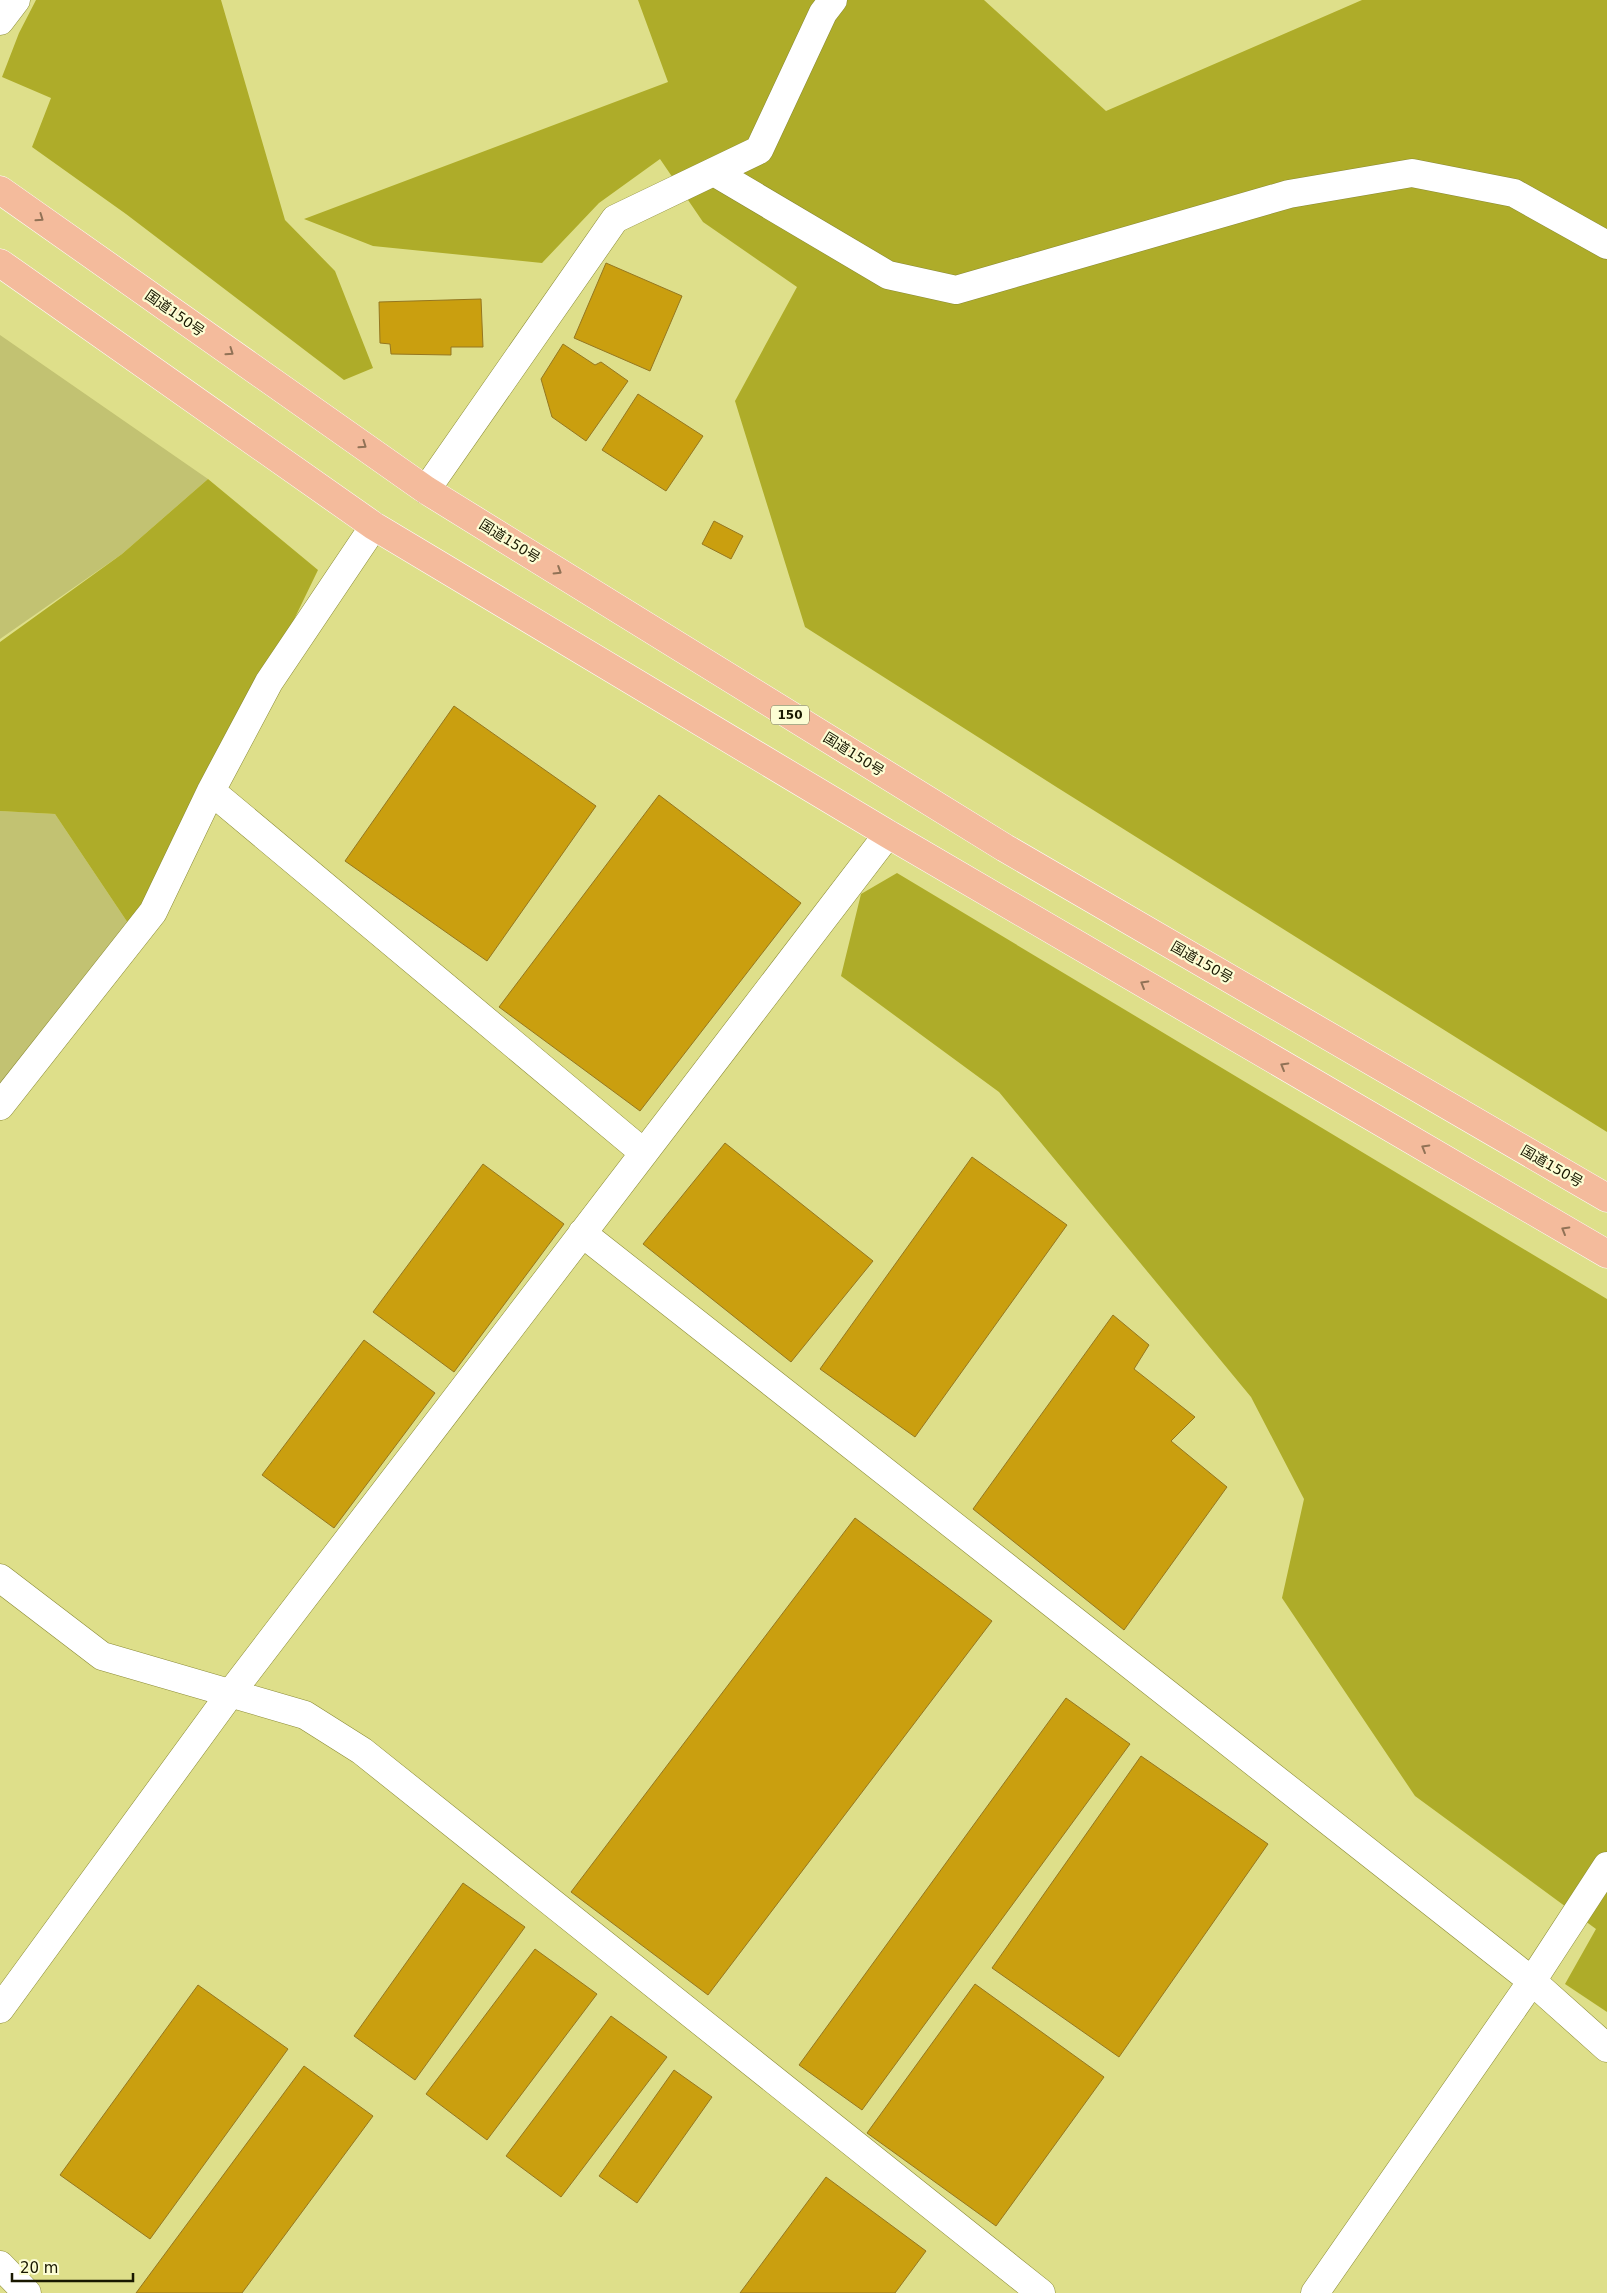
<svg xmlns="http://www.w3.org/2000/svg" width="1607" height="2293" font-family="'DejaVu Sans','Noto Sans JP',sans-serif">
  <rect width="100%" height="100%" fill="#dedf8a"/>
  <path fill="#c2c272" d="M0,335l208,144 -86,75 -122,85z
    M0,811l55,3 81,121 -136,161z"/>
  <path fill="#aeac29" d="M36,0h185l64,220 50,51 38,97 -29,12 -218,-166 -94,-67 19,-49 -49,-21 17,-44z
    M638,0h346l122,111 256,-111h245v1132l-549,-344 -253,-161 -70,-226 62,-114 -94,-65 -43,-63 -61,44 -57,60 -169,-17 -69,-27 364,-137z
    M208,479l110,91 -107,221 -75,144 -81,-121 -55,-3v-169l122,-88z
    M897,873l710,426v713l-42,-28 31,-55 -181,-133 -133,-198 22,-99 -53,-102 -252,-305 -158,-116 20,-82z"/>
  <path fill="#ca9f0f" stroke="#957720" d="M606,263l76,33 -32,75 -76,-33z
    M481,299l2,48h-32v8l-60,-1 -1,-10 -10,-1 -1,-41z
    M563,344l32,21 6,-3 27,19 -42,60 -34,-24 -11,-38z
    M638,394l65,42 -37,55 -64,-41z
    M714,521l29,15 -12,23 -29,-15z
    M454,706l142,100 -109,155 -142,-100z
    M659,795l142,108 -161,208 -141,-104z
    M725,1143l148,118 -82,101 -148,-118z
    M972,1157l95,68 -152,212 -95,-68z
    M483,1164l81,60 -110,148 -81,-60z
    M1113,1315l36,30 -15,24 61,48 -24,24 56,46 -103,143 -151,-121z
    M364,1340l71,53 -101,135 -72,-53z
    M855,1518l137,103 -284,374 -137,-103z
    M1066,1698l64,46 -268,366 -63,-45z
    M1141,1756l127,88 -149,213 -127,-89z
    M463,1883l62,44 -110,153 -61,-44z
    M535,1949l62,45 -110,146 -61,-46z
    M975,1984l129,93 -108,149 -129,-93z
    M198,1985l90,64 -138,190 -90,-64z
    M611,2016l56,41 -106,140 -55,-41z
    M304,2066l69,50 -131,177h-106z
    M674,2070l38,27 -75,106 -38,-27z
    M826,2177l100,74 -31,42h-155z"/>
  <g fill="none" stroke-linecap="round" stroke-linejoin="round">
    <defs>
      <path id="minor" d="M0,21l16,-21
        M714,172l174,103 68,15 333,-96 123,-21 102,20 93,52
        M426,490l189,-271 144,-69 64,-137 10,-13
        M211,791l433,362
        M0,1106l153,-194 58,-121 58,-109 105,-156
        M582,1233l950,748 75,67
        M0,1578l102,78 203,59 57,36 679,542
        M0,2009l230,-315 658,-860
        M0,2265l27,28
        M1315,2293l217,-312 75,-115"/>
      <path id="trunk" d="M0,190l426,300 579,358 602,350
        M0,263l374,263 514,308 719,420"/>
    </defs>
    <use href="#minor" stroke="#8a8a35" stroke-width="29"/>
    <use href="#trunk" stroke="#fff" stroke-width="29"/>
    <use href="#minor" stroke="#fff" stroke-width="28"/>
    <use href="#trunk" stroke="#f4bb9c" stroke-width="28"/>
  </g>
  <defs><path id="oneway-chevron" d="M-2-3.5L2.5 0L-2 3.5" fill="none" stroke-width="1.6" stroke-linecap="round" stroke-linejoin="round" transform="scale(1.25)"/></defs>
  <g stroke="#917256">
    <use href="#oneway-chevron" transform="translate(40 218) rotate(35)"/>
    <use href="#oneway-chevron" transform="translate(230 352) rotate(35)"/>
    <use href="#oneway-chevron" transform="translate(363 445) rotate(35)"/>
    <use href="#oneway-chevron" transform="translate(558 571) rotate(32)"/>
    <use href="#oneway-chevron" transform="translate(1144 984) rotate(-150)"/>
    <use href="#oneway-chevron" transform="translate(1284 1066) rotate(-150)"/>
    <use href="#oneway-chevron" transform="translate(1425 1148) rotate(-150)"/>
    <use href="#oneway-chevron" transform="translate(1565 1230) rotate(-150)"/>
  </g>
  <g text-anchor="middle" stroke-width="4.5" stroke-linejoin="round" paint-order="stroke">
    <rect fill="#fcfdd4" stroke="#5d5d40" stroke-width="1" x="771" y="705.5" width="38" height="19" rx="4"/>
    <g font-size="12" font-weight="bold" fill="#191801">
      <text x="790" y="719">150</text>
    </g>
    <g font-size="14" fill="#191801" stroke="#fcfdd4">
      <text transform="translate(175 313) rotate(35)" y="5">国道150号</text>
      <text transform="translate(510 541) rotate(32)" y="5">国道150号</text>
      <text transform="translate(854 754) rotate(32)" y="5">国道150号</text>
      <text transform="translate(1202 962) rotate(30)" y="5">国道150号</text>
      <text transform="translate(1552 1166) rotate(30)" y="5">国道150号</text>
    </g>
  </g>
  <path d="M12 2273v8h121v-8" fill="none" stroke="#191801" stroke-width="2.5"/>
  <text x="20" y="2273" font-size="15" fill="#191801" stroke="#fcfdd4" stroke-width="4" paint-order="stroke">20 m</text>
</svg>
